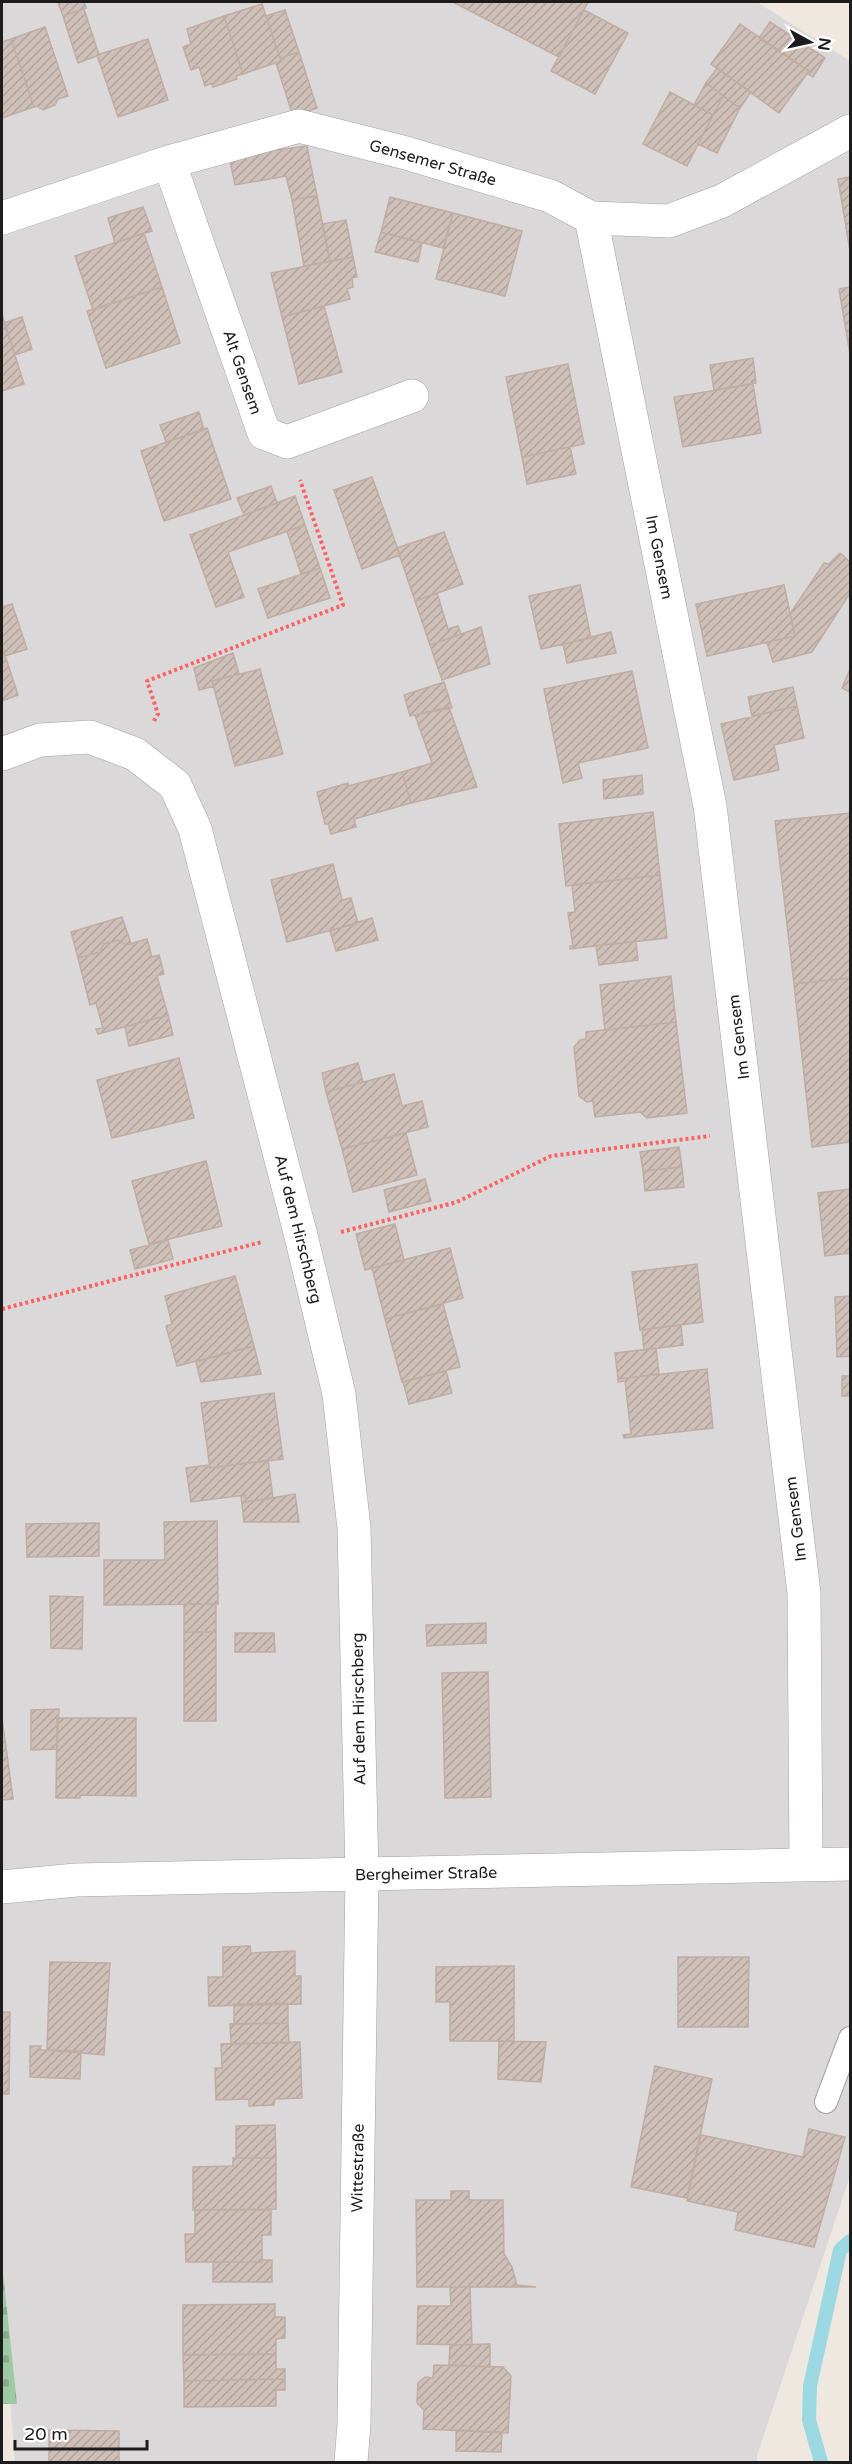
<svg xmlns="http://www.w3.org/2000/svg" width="852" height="2464" font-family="'Varela Round',sans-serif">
  <defs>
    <pattern id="cemetery-stones" width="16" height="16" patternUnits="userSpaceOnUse" patternTransform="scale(1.5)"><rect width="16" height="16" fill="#9fc9a1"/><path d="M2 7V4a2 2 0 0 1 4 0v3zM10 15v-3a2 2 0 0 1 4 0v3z" fill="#88ac8a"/></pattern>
    <pattern id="building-hatch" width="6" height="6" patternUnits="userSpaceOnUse" patternTransform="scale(1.5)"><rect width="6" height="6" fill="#cec0b9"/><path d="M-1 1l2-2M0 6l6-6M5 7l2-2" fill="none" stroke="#b0a49e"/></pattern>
  </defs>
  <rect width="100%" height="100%" fill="#eee8e0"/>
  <path fill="#dad8d9" d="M2,2h755l93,59v2115l-93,280v6h-742l-13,-163z"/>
  <path fill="url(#cemetery-stones)" d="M2,2263l15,141h-15z"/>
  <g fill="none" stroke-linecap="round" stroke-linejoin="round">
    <path stroke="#9cd8e1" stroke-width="14" d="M821,2462l-12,-42 1,-34 30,-136 10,-9"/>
  </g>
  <path fill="url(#building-hatch)" stroke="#c1aca1" stroke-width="1.5" d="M58,2h26l2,6 -23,8z
    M453,2h135l-29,55z
    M262,4l19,57 -38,13 -19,-58z
    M84,9l15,46 -21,8 -15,-47z
    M285,10l14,42 -19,6 -14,-42z
    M584,10l44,23 -33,61 -44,-23z
    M224,16l19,58 -7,2 1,3 -24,8 -1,-4 -7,3 -6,-19 -8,3 -8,-23 8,-3 -4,-15z
    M770,22l55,36 -12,19 -6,-4 2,-2 -50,-33z
    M740,24l69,47 -30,42 -68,-49z
    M45,27l23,69 -10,3 -3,6 -12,5 -6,-4 -3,1 -23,-68z
    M11,39l23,68 -32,11v-76z
    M148,39l20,61 -50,17 -21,-62z
    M299,52l18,56 -24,8 -17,-53 5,-2 -1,-3z
    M717,68l34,24 -11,16 -34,-25z
    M706,83l17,13 -10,19 -19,-10z
    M670,92l43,23 -26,51 -44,-22z
    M723,96l17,12 -23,45 -19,-9z
    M307,146l10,50 -25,4 -6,-24 -51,9 -6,-29z
    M850,177v74l-12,-72z
    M317,196l13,65 -26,5 -12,-66z
    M390,197l63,16 -10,35 -62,-16z
    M143,207l9,24 -37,12 -7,-25z
    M453,213l69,18 -17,65 -69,-17z
    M346,220l7,37 -23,4 -8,-37z
    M381,232l41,11 -4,19 -43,-10z
    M144,233l18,54 -69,23 -18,-54z
    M353,257l4,20 -5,1 1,9 -6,2 3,10 -68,18 -11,-44z
    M162,287l18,56 -74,25 -19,-57z
    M850,287v67l-11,-65z
    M324,306l18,66 -43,12 -17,-67z
    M2,314l22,70 -22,7z
    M22,317l10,32 -17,6 -11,-32z
    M753,358l3,25 -42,7 -4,-25z
    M568,364l16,80 -62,13 -16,-80z
    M753,384l8,49 -78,14 -9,-50z
    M199,412l5,18 -38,12 -6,-17z
    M207,428l24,71 -67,22 -23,-70z
    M570,447l6,27 -49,10 -5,-27z
    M372,477l28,78 -38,14 -28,-79z
    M271,486l6,17 -33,12 -7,-17z
    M295,496l10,29 -77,27 16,45 -28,10 -26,-72z
    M305,525l15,43 -19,6 -14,-43z
    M444,532l19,52 -48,17 -18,-53z
    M840,553l10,9v31l-38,59 -39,10 -6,-20 28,-6 -5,-22 34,-51 5,1z
    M320,568l10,30 -62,20 -10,-29z
    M580,585l11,53 -50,11 -12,-53z
    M784,585l11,51 -88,20 -11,-52z
    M437,593l11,36 10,-3 3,8 -31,11 -15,-44z
    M12,604l15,45 -22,7 -3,-10v-39z
    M481,627l9,37 -48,16 -12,-35z
    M611,632l5,21 -49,10 -4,-19z
    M2,646l16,49 -16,6z
    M233,653l6,21 -27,7 2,5 -15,4 -5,-22z
    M260,669l23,85 -48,12 -23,-85z
    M850,669v23l-8,-4z
    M632,671l16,77 -70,15 4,15 -19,5 -19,-94z
    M444,682l8,26 -42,8 -6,-21z
    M793,687l4,19 -45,10 -4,-19z
    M797,706l7,32 -30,7 5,25 -45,10 -13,-56z
    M449,707l28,80 -66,16 -9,-31 30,-9 -17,-48z
    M402,772l9,31 -57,16 2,8 -25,7 -3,-10h-3l-8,-32 31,-9v3z
    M642,775l1,19 -39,5 -1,-19z
    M653,812l7,63 -94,11 -7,-62z
    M850,813v165l-56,6 -19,-163z
    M333,864l9,36 9,-2 7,25 -71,19 -16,-62z
    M660,875l7,63 -97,11v-3h3l-5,-33 7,-1 -3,-27z
    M122,917l9,27 -5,1 -8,-5 -14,4 -4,8 -22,6 -7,-26z
    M372,918l6,22 -42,11 -6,-20z
    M147,939l5,18 7,-2 5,19 -7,2 11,39 -70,19 -2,-5 7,-1 -7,-25 -6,2 -12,-47 22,-6 4,-8 14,-4 8,5z
    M636,941l2,19 -39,5 -3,-19z
    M671,976l5,46 -71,8 -5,-45z
    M850,978v164l-38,5 -18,-163z
    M168,1015l5,20 -44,11 -4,-19z
    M676,1022l11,91 -40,5 -7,-6 -45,5 -2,-16 -6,1 -8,-6 -5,-49 6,-7 6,-1v-7z
    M179,1058l15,60 -82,20 -15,-58z
    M358,1063l5,19 -37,10 -4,-19z
    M394,1074l8,32 20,-5 6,26 -86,22 -16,-57z
    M406,1133l11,42 -64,17 -11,-43z
    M679,1147l3,20 -39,4 -3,-19z
    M206,1161l16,65 -73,18 -17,-63z
    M682,1167l2,20 -39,4 -2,-20z
    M425,1179l6,22 -42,11 -5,-22z
    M850,1189v64l-25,3 -7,-63z
    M395,1224l9,36 -39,10 -9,-36z
    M168,1240l5,19 -38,10 -5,-19z
    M450,1248l13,50 -78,21 -13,-51z
    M697,1264l6,58 -63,8 -8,-58z
    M235,1276l19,70 -77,20 -11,-40 6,-2 -7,-28z
    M850,1296v60l-13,1 -2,-60z
    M443,1304l17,63 -58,15 -17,-63z
    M681,1325l2,20 -39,5 -2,-20z
    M254,1346l7,28 -60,8 -5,-20z
    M656,1348l3,26 -41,5 -3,-26z
    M707,1369l6,59 -89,10 -1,-3 8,-1 -6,-53 -7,1v-3z
    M446,1371l6,22 -43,11 -6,-22z
    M842,1376h8v20h-8z
    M274,1393l9,66 -73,9 -9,-65z
    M268,1460l5,38 -27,4 -1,-7 -54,7 -5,-34 23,-3 1,3z
    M295,1494l4,28h-55l-3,-26 4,-1 1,7z
    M217,1521l1,83 -114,1v-45h61l-1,-38z
    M99,1523v33l-72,1 -1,-33z
    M50,1596l33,1 -1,52 -31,-1z
    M184,1604h32v28h-32z
    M486,1623v20l-59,3 -1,-21z
    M184,1632h32v89h-32z
    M235,1633h39l1,19h-40z
    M488,1672l3,125 -46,1 -3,-125z
    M59,1709l-2,40 -26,1v-40z
    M2,1718l11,81 -11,1z
    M57,1718h79v78l-56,-1v3h-24z
    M250,1946l1,7 44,-2v25h6v28l-92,2 -1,-29h15v-30z
    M678,1957h71l-1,70h-70z
    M50,1962l60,1 -6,92 -57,-5z
    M514,1966v75h-64v-39h-14v-35z
    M281,2003l7,1v19l-54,1v-20z
    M2,2012h8l-1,82h-7z
    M288,2023l1,20 -58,1 -1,-20z
    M499,2041l47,1 -5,40 -43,-3z
    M300,2042l2,56 -27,1 -1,6 -25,1v-7l-33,1 -1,-32h7l-1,-24z
    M30,2046h11l-1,4 41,1 -1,28 -50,-2z
    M655,2066l57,13 -25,119 -56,-11z
    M275,2125l1,33h-40v-32z
    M809,2129l36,8 -31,110 -79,-17 3,-18 -51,-11 14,-66 102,22z
    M233,2158h43v51l-83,1v-43l40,-1z
    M451,2191h18v9h34l1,54 8,13 5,18 19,2h-119l-1,-87h35z
    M195,2210h76v25h-9v27h-76l-1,-28h10z
    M262,2260h10v22h-59v-20h49z
    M450,2287h20l2,58 -55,-1 1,-38h33z
    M275,2304v13h10v21l-9,1v15l-93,1v-50z
    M490,2344v23l-41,-2 1,-20z
    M276,2354v15h9v10l-101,2 -1,-26z
    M434,2365l69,2 8,9 -3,57 -85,-4 1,-19 -7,-7 1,-20 7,-6 8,1z
    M285,2379v11h-9v16l-92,1v-26z
    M49,2430l70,1v31h-70z
    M456,2430l46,2 -1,20 -45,-1z"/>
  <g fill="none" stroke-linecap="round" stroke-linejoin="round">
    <defs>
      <path id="service" d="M826,2102l24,-64"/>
      <path id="minor" d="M169,162l95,271 23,9 125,-46
        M2,218l167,-56 130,-36 107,27 144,43 41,22 78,3 53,-20 128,-70
        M591,218l119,588 94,787 2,272
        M2,754l38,-14 50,-3 45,17 40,31 20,44 106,407 38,158 15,134 8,346 -8,550 -3,38
        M2,1887l74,-7 774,-16"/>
    </defs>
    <use href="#service" stroke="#a3a3a3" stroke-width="24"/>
    <use href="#minor" stroke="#a3a3a3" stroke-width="34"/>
    <path stroke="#ff6060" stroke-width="4" stroke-dasharray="3 3" stroke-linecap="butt" d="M154,721l4,-7 -11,-33 196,-76 -43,-125
      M341,1232l116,-30 94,-46 159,-20
      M2,1309l260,-67"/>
    <use href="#service" stroke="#fff" stroke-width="22"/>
    <use href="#minor" stroke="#fff" stroke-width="33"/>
  </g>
  <g text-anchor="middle" stroke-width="4.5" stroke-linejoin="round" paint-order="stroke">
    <g font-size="16" fill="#1c1c1c" stroke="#fff">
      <text transform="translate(433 162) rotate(16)" y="6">Gensemer Straße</text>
      <text transform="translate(243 372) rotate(71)" y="6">Alt Gensem</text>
      <text transform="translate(660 557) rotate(79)" y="6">Im Gensem</text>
      <text transform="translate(738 1037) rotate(-97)" y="6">Im Gensem</text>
      <text transform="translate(299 1229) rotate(76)" y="6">Auf dem Hirschberg</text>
      <text transform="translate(795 1519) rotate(-97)" y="6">Im Gensem</text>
      <text transform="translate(358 1709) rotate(-91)" y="6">Auf dem Hirschberg</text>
      <text transform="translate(426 1873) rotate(-1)" y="6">Bergheimer Straße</text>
      <text transform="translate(357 2168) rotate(-89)" y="6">Wittestraße</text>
    </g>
  </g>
  <rect width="852" height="2464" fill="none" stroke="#1c1c1c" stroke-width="6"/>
  <g transform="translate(810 42) rotate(98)" stroke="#ffffff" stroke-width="4.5" paint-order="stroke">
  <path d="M0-4.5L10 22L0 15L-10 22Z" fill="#1c1c1c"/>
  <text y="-9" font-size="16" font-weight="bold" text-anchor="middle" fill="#1c1c1c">N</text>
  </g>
  <path d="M15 2440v9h132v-9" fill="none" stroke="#1c1c1c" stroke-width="3"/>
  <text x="24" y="2440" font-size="18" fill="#1c1c1c" stroke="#ffffff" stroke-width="4.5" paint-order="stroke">20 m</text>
</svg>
